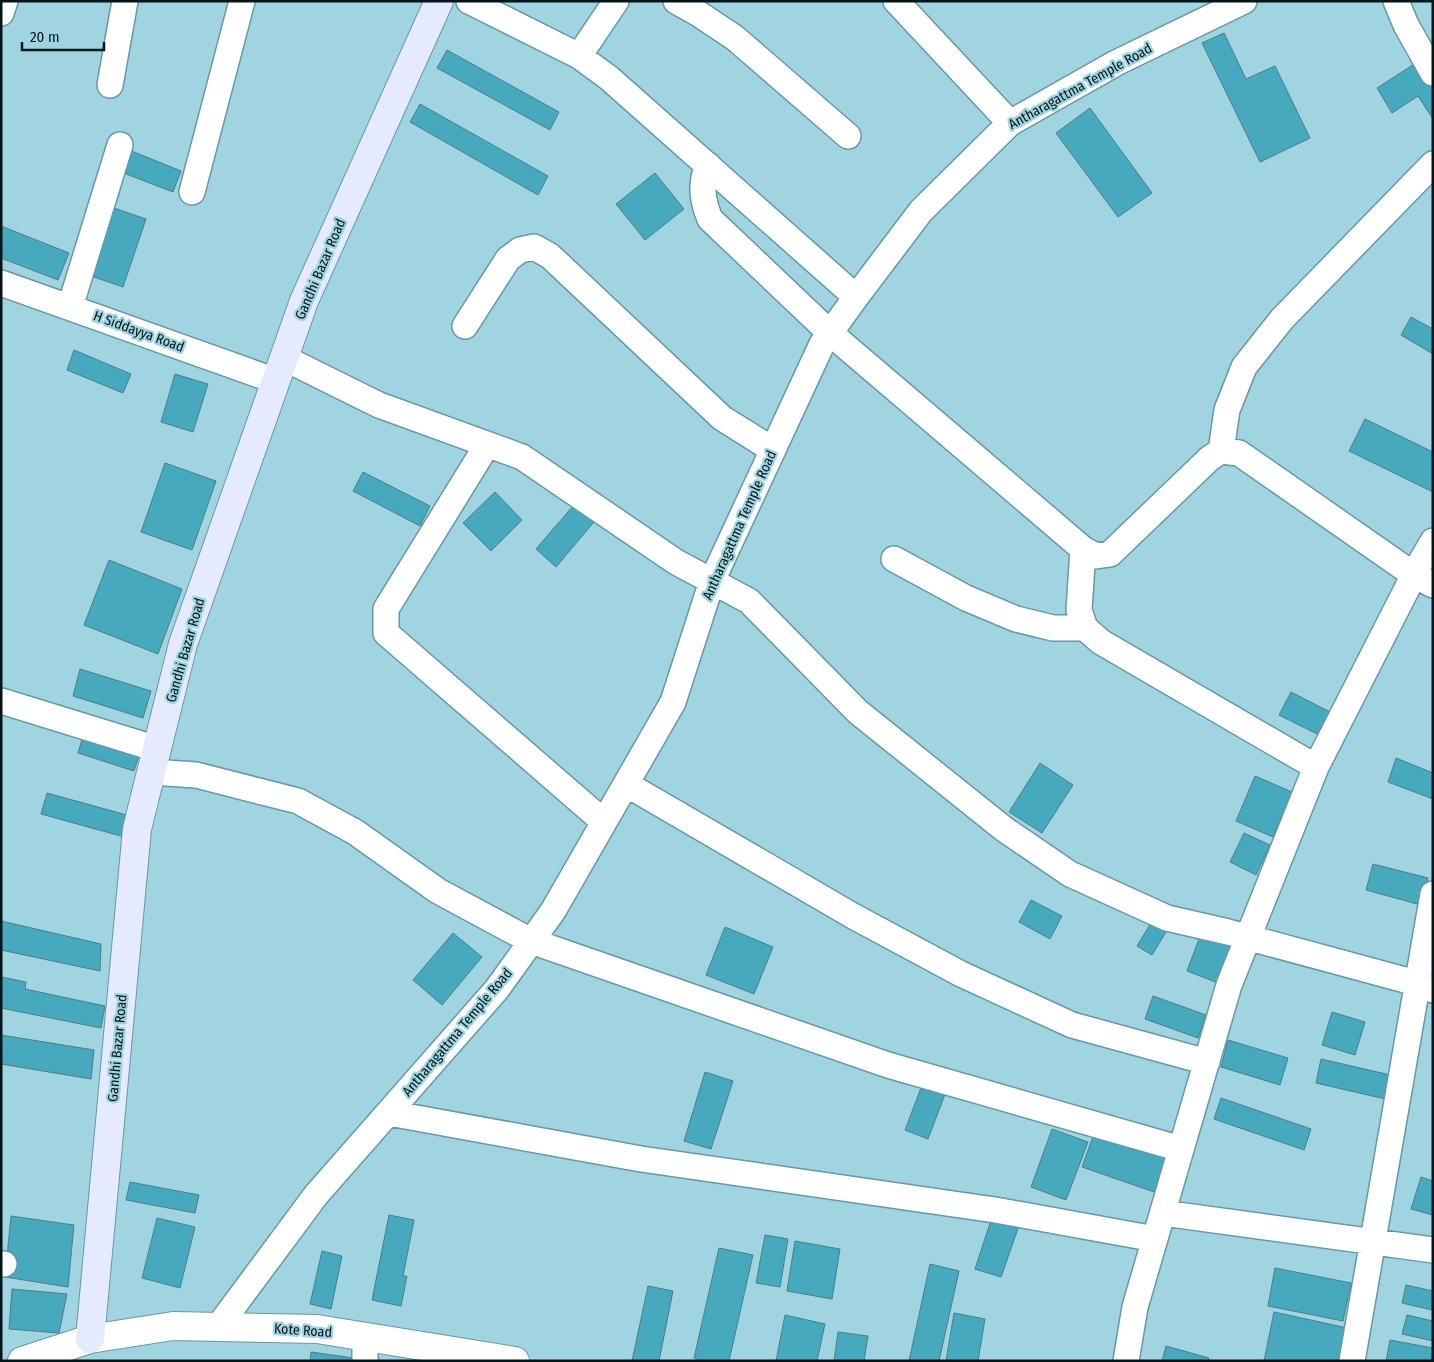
<svg xmlns="http://www.w3.org/2000/svg" width="1434" height="1362" font-family="'Fira Sans Condensed',sans-serif">
  <rect width="100%" height="100%" fill="#9fd4e0"/>
  <path fill="#46a9bd" stroke="#4b7e89" d="M1224,33l22,46 29,-13 35,72 -50,24 -58,-119z
    M447,50l112,62 -9,18 -113,-62z
    M1419,61l14,20v38l-15,-23 -26,17 -15,-25z
    M420,104l128,72 -10,19 -128,-73z
    M1090,108l62,85 -34,24 -62,-84z
    M129,150l52,21 -8,21 -52,-20z
    M655,173l29,36 -39,31 -29,-36z
    M114,208l32,11 -23,68 -32,-11z
    M1,226l68,27 -11,27 -57,-22z
    M1411,317l22,12v25l-32,-19z
    M74,350l57,24 -8,19 -56,-23z
    M175,374l33,10 -15,48 -32,-10z
    M1365,419l68,33v40l-84,-41z
    M165,463l51,18 -24,69 -51,-18z
    M363,472l67,34 -10,20 -67,-35z
    M495,492l27,28 -31,31 -28,-28z
    M579,499l20,17 -43,51 -20,-18z
    M109,560l73,29 -24,65 -74,-29z
    M80,669l71,22 -8,27 -70,-22z
    M1291,692l39,20 -11,23 -40,-20z
    M85,729l57,17 -8,25 -56,-18z
    M1396,758l37,15v26l-45,-17z
    M1040,763l33,22 -31,48 -33,-21z
    M1255,776l37,16 -19,45 -37,-16z
    M47,793l87,24 -6,21 -87,-24z
    M1244,833l26,12 -14,30 -26,-13z
    M1373,864l55,14 -7,27 -55,-15z
    M1031,900l31,16 -12,23 -31,-17z
    M1154,918l15,9 -17,28 -15,-9z
    M1,921l100,23 -1,27 -99,-21z
    M725,927l48,20 -19,47 -48,-19z
    M1202,931l31,13 -15,39 -31,-12z
    M453,933l29,24 -40,48 -29,-25z
    M1,977l25,5 -1,7 80,17 -4,22 -100,-20z
    M1153,996l53,19 -8,23 -53,-19z
    M1332,1012l33,10 -10,33 -33,-10z
    M1,1035l93,15 -3,29 -90,-15z
    M1228,1040l60,18 -8,27 -59,-18z
    M1321,1059l78,18 -5,24 -78,-18z
    M705,1072l28,9 -22,68 -27,-8z
    M924,1080l23,9 -19,50 -23,-9z
    M1221,1098l90,31 -7,21 -90,-31z
    M1052,1129l36,13 -22,58 -35,-13z
    M1095,1131l77,27 -12,36 -78,-27z
    M1421,1177l12,4v34l-22,-6z
    M130,1182l69,13 -4,18 -69,-13z
    M994,1211l27,9 -20,57 -26,-8z
    M389,1215l25,5 -11,56h4l-6,30 -29,-6z
    M11,1216l63,9 -6,62 -63,-10z
    M157,1218l38,9 -15,61 -38,-10z
    M765,1235l23,4 -8,48 -24,-4z
    M795,1241l45,8 -8,50 -45,-8z
    M719,1248l34,7 -24,106h-25l-10,-3z
    M322,1251l20,5 -11,53 -21,-5z
    M930,1264l29,7 -20,90h-30z
    M1275,1268l76,15 -8,38 -75,-15z
    M1406,1285l27,6 -1,19 -30,-7z
    M648,1286l25,5 -14,70h-27z
    M12,1289l55,5 -8,39 -50,-4z
    M1274,1312l78,17 -6,32h-82z
    M954,1313l31,6 -7,42h-32z
    M785,1315l40,9 -8,37h-41z
    M1407,1315l26,6v20l-31,-7z
    M838,1332l30,4 -4,25h-30z
    M1390,1340l43,8 -2,13h-45z
    M1166,1346l43,12 -1,3h-46z
    M311,1352l43,6v3h-44z"/>
  <g fill="none" stroke-linecap="round" stroke-linejoin="round">
    <defs>
      <path id="minor" d="M469,1l110,55 30,22 247,219
        M676,1l23,13 36,24 113,98
        M896,1l114,122
        M1396,1l10,24 27,48
        M1,13l4,-12
        M579,56l37,-55
        M110,85l15,-84
        M708,165c-8,19 -6,35 2,54l120,114 253,216 13,7 14,-2 100,-96 11,-7 18,2 175,122 19,10
        M192,192l50,-191
        M1,283l275,98
        M70,307l50,-162
        M465,326l43,-67 12,-9 14,-3 16,9 172,162 51,32
        M284,358l95,47 143,52 154,105 73,39 109,111 146,117 66,45 97,44 61,14 177,48 28,10
        M487,445l-101,164v24l218,189
        M1221,451l6,-41 17,-43 38,-48 151,-155
        M1083,549l-4,61 6,18 16,14 215,125
        M894,559l72,39 50,21 37,9h32
        M1,701l156,48
        M151,772l45,3 102,26 57,31 83,59 93,50 357,124 293,84
        M626,784l227,132 108,58 111,51 135,37
        M389,1113l252,46 354,51 160,29
        M1163,1213l270,37
        M1,1264h3
        M218,1327l98,-132 181,-206 56,-78 120,-209 39,-121 110,-237 34,-47 65,-86 89,-88 106,-60 128,-62
        M365,1361v-24
        M1126,1361l9,-54 94,-322 87,-218 103,-202 14,-24
        M1352,1361l81,-467"/>
      <path id="tertiary" d="M22,1361l68,-22 83,-13 144,3 198,32"/>
      <path id="secondary" d="M90,1339l47,-510 46,-185 121,-343 135,-300"/>
    </defs>
    <use href="#minor" stroke="#6699a4" stroke-width="28"/>
    <use href="#tertiary" stroke="#6699a4" stroke-width="30"/>
    <use href="#secondary" stroke="#6699a4" stroke-width="30"/>
    <use href="#minor" stroke="#fff" stroke-width="25"/>
    <use href="#tertiary" stroke="#fff" stroke-width="28"/>
    <use href="#secondary" stroke="#e5eaff" stroke-width="28"/>
  </g>
  <g text-anchor="middle" stroke-width="4.5" stroke-linejoin="round" paint-order="stroke">
    <g font-size="14" fill="#021519" stroke="#9fd4e0">
      <text transform="translate(1080 86) rotate(-29)" y="5">Antharagattma Temple Road</text>
      <text transform="translate(320 269) rotate(-67)" y="5">Gandhi Bazar Road</text>
      <text transform="translate(139 331) rotate(20)" y="5">H Siddayya Road</text>
      <text transform="translate(739 525) rotate(-66)" y="5">Antharagattma Temple Road</text>
      <text transform="translate(185 650) rotate(-74)" y="5">Gandhi Bazar Road</text>
      <text transform="translate(457 1032) rotate(-50)" y="5">Antharagattma Temple Road</text>
      <text transform="translate(117 1048) rotate(-85)" y="5">Gandhi Bazar Road</text>
      <text transform="translate(303 1330) rotate(4)" y="5">Kote Road</text>
    </g>
  </g>
  <rect width="1434" height="1362" fill="none" stroke="#021519" stroke-width="5"/>
  <path d="M22 42v8h82v-8" fill="none" stroke="#021519" stroke-width="2.5"/>
  <text x="30" y="42" font-size="15" fill="#021519" stroke="#9fd4e0" stroke-width="4" paint-order="stroke">20 m</text>
</svg>
